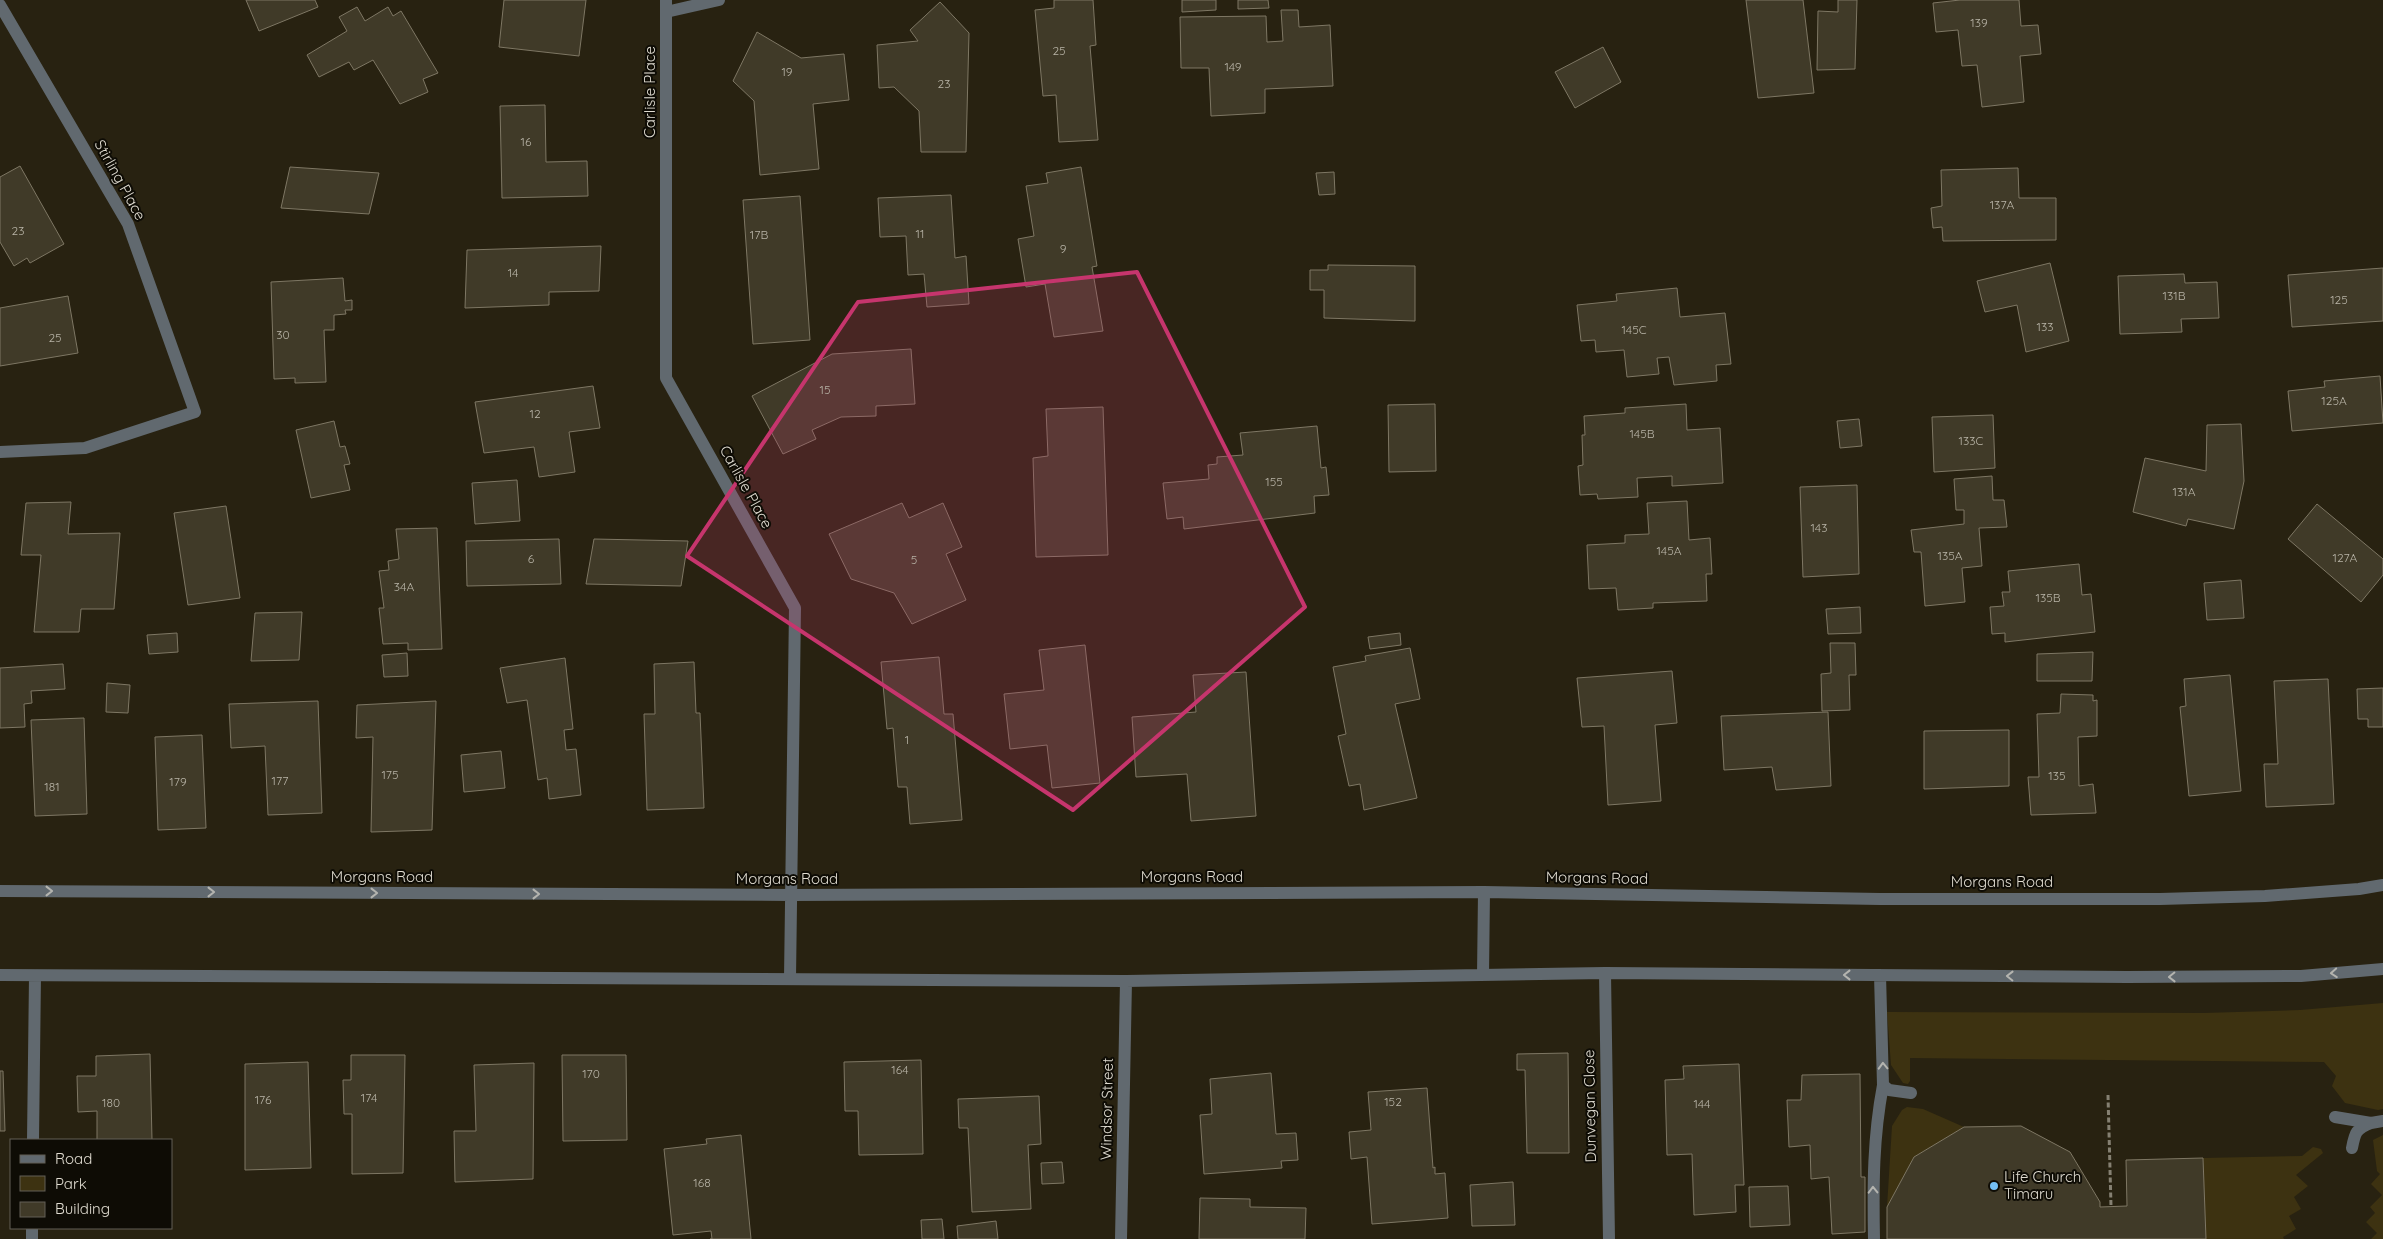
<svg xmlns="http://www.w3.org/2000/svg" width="2383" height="1239" font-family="Quicksand,sans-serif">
  <rect width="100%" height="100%" fill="#282211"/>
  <path fill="#3d3211" d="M2383,1003v106l-5,1 -33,-7 -13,-17 4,-10 -12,-14 -414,-4v23l-2,3 -5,-1 -12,-18 -4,-53 317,1 96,-3z
    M1907,1107l16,2 41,18 -50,30 -27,50 5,-81 10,-16z
    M2383,1135v104h-12l6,-6 -11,-11 9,-9 -5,-6 12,-12 -11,-11 9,-10 -3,-3 -4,-31z
    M2313,1147l8,2 2,4 -27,22 12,11 -14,11 7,12 -12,7 7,13 -13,8 1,2h-78l-3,-81 99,-2z"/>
  <path fill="#403a28" stroke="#7e7764" d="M246,0h69l3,7 -59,24z
    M504,0h82l-7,56 -80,-9z
    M1054,0h39l3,45 -6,1 8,94 -39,2 -3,-47 -13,1 -8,-86 19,-2z
    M1182,0h34v10l-34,2z
    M1238,0h30l1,8 -31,1z
    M1746,0h57l11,93 -56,5z
    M1838,0h19l-2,69 -38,1 1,-59 20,1z
    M1960,0h59l2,26 17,-1 3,29 -21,2 4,46 -42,5 -5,-42 -15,1 -4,-36 -22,2 -3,-29z
    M940,2l29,31 -3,119h-45l-2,-41 -25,-24 -15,1 -2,-43 41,-4 -8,-11z
    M357,7l8,14 23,-14 5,9 8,-5 37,62 -15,6 5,13 -28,12 -27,-44 -19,10 -5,-8 -30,15 -12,-22 40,-24 -8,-14z
    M1281,10h17l1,17 31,-2 3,61 -68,3v24l-54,3 -2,-48h-28l-1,-51 86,-1 1,26 16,-1z
    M757,32l44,26 43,-4 5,46 -36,4 6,65 -59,6 -6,-74 -21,-20z
    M1603,47l18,35 -46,26 -20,-36z
    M545,105l1,57 41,-1 1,35 -86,2 -2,-92z
    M20,166l44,78 -34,19 -3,-5 -13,8 -14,-24v-65z
    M290,167l89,6 -10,41 -88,-6z
    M1081,167l16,99 -5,1 11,64 -49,6 -9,-53 -19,3 -8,-48 16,-3 -8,-50 22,-3 -2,-10z
    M2018,168l1,30h37v42l-113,1 -1,-14 -9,1 -2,-20 11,-2 -1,-36z
    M1334,172l1,22 -16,1 -3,-22z
    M951,195l4,63 11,-2 3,48 -42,3 -3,-33 -16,1 -2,-39 -26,1 -2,-39z
    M800,196l10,144 -57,4 -10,-144z
    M601,246l-2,45 -50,1v13l-84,3 2,-58z
    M2050,263l19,78 -43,11 -9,-47 -32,7 -8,-31z
    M1328,265l87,1v55l-91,-3v-28h-14v-20h18z
    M2383,268v53l-91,6 -4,-52z
    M2184,274l1,9 32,-1 2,36 -38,1 1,13 -62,2 -2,-58z
    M343,278l2,23 7,-1v10h-7l1,4 -12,1v15h-10l2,52 -31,1v-5l-21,1 -3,-97z
    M1677,288l3,29 45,-4 6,51 -15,1 1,16 -43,4 -5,-28 -12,1 2,16 -32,3 -3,-27 -28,2 -1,-12 -14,1 -4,-36 40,-4 -1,-7z
    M68,296l10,57 -78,13v-58z
    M911,349l4,55 -39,2v10l-35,1 -29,13 4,9 -33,15 -31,-58 80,-42z
    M2380,376l3,47 -91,8 -4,-40 37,-4 -1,-6z
    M593,386l7,42 -31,4 6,40 -36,5 -5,-30 -50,6 -9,-51z
    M1435,404l1,67 -47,1 -1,-67z
    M1686,404l1,26 33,-2 3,55 -51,3v-10l-35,2 1,19 -40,2 -1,-5 -17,1 -2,-29 5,-1 -1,-30h3l-1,-19 41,-3v-5z
    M1103,407l5,148 -72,2 -3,-99 15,-2 -2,-47z
    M1993,415l2,53 -61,4 -2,-55z
    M1859,419l3,27 -22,2 -3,-27z
    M334,421l6,26 5,-1 5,18 -6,1 6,25 -39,8 -15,-68z
    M2241,424l3,57 -10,48 -46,-10 -2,7 -53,-14 12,-54 61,13 1,-46z
    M1317,426l4,42 5,-1 3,28 -15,1 1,17 -131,16 -1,-12 -16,2 -4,-36 46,-4 -1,-14 9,-1v-7l26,-2 -3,-22z
    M1992,476l1,24h11l3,27 -28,1 3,38 -20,2 3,34 -40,4 -4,-54h-7l-3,-22 53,-6v-14h-8l-2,-31z
    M517,480l3,41 -45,3 -3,-41z
    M1857,485l2,89 -56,3 -3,-90z
    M1687,501l2,39 21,-2 2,36h-6l1,27 -54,2v5l-35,2 -2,-22 -27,1 -2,-44 38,-2v-8l24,-1 -2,-31z
    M71,502l-3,32 52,-1 -6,76h-33l-2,23h-45l7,-77h-20l5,-52z
    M902,503l7,15 34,-15 19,44 -16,7 20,46 -54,24 -18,-31 -43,-14 -22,-45z
    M2317,504l66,55v16l-22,27 -73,-63z
    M226,506l14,92 -52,7 -14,-92z
    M437,528l5,121 -34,1v-7l-25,1 -4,-36h5l-5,-37 10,-1 -1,-9 11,-2 -3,-30z
    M559,539l2,45 -94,2 -1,-45z
    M594,539l94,2 -7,45 -95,-2z
    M2079,564l3,31 9,-1 4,38 -90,10v-9l-13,1 -2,-27 14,-1 -2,-14h8l-2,-21z
    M2241,580l3,38 -37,2 -3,-37z
    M1860,607l1,26 -33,1 -2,-25z
    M302,612l-3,48 -48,1 4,-48z
    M177,633l1,19 -29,2 -2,-19z
    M1400,633l1,12 -31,4 -2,-12z
    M1830,643h25l1,32h-7l1,35 -28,1 -1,-37 10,-1z
    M1085,645l15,138 -48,5 -5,-43 -37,4 -6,-55 40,-4 -5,-40z
    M1410,648l10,51 -25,5 22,94 -53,12 -4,-26 -11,2 -11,-50 8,-2 -13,-67 33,-6 -1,-5z
    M2093,652l-1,29h-55v-27z
    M407,653l1,23 -24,1 -2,-22z
    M939,657l5,57h9l9,106 -52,4 -3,-37h-9l-5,-59 -6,1 -6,-67z
    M565,658l8,71 -9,1 2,20 10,-1 5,46 -32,4 -2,-21 -9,2 -11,-80 -20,3 -7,-35z
    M694,662l2,51h4l4,95 -57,2 -3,-96h11l-1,-50z
    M63,664l2,25 -34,2 1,12 -8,1 1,23 -25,1v-60z
    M1672,671l5,52 -22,2 6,76 -53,4 -4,-79 -22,1 -5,-49z
    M1246,672l10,144 -65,5 -4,-47 -51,3 -4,-60 64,-5 -3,-37z
    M2230,675l11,116 -52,5 -9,-89 6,-1 -2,-27z
    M2328,679l6,125 -68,3 -2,-43h14l-4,-83z
    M107,683l23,2 -2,28 -22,-1z
    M2383,688v39h-15v-8h-10l-1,-30z
    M2061,694l32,1v6l4,-1v36l-19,1 1,49 14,-2 3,29 -65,2 -3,-38h11l-2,-63 23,-1z
    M318,701l4,112 -54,2 -3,-69 -34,2 -2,-44z
    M436,701l-4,129 -61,2 2,-95 -17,1 1,-33z
    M1828,712l3,74 -55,4 -4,-23 -48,3 -3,-54z
    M84,718l3,96 -52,2 -4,-96z
    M2009,730v56l-85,3v-58z
    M202,735l4,93 -48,2 -3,-93z
    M501,751l4,37 -41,4 -3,-37z
    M1568,1053l1,100h-42l-2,-83h-8v-16z
    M150,1054l2,86h-55v-29l-19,1 -1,-36h19v-20z
    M351,1055h54l-2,118 -51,1v-60h-8l-1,-34h8z
    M562,1055h64l1,85 -64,1z
    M921,1060l2,94 -64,1 -1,-44h-13l-1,-49z
    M308,1062l3,106 -66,2v-106z
    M534,1063l-1,116 -78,3 -1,-51h22l-2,-66z
    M1739,1064l5,121h-9l1,27 -42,3 -2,-61 -25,1 -2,-75 19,-1 -1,-13z
    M0,1071h3l2,60h-5z
    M1271,1073l5,61 20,-1 2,27 -17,1 1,7 -78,6 -4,-59 12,-1 -2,-35z
    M1860,1074l1,103h4v55l-33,2 -3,-57 -18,2 -1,-34 -21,2 -2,-47h14l1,-25z
    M1427,1088l6,80 2,-1v7l10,-1 3,45 -76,6 -5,-67 -16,2 -2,-27 22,-2 -3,-38z
    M1039,1096l2,48 -13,1 3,64 -59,3 -4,-84h-9l-1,-29z
    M2021,1126l49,26 30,50v5l27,-1 -1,-46 77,-2 3,81h-319v-32l27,-50 50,-30z
    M741,1135l10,104h-41h2l-1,-8 -38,4 -9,-86 43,-5 -1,-5z
    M1062,1162l2,21 -22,1 -1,-21z
    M1513,1182l2,43 -43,1 -2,-41z
    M1788,1186l2,39 -40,2 -1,-40z
    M1200,1198l50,1v8l56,1 -1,31h-106z
    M942,1219l2,20h-22l-1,-19z
    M996,1221l2,18h-40l-1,-13z"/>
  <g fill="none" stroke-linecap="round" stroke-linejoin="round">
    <path stroke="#858072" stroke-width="3" stroke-dasharray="5 2.5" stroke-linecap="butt" d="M2108,1095l3,111"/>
    <path stroke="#61696f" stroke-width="12" d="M666,0v378l129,230 -5,370
      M0,5l128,219 67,188 -110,36 -85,4
      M666,12l53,-12
      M0,891l791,4 693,-3 396,7h280l105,-3 94,-7 24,-4
      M1605,973l4,266
      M0,975l1126,6 479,-8 522,4 174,-1 82,-7
      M1483,975l1,-83
      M1880,975l3,110 6,5 22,3
      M2335,1117l36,6 12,-2
      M33,1140l2,-164
      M2352,1148c3,-16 4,-19 19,-25
      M32,1239v-11
      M1121,1239l5,-258
      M1874,1239c-1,-54 -1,-101 9,-154"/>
  </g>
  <defs><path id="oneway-chevron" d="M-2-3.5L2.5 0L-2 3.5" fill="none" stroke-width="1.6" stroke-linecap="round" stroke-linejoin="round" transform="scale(1.25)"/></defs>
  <g stroke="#b4b4af">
    <use href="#oneway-chevron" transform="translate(49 891)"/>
    <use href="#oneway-chevron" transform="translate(211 892)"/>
    <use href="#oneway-chevron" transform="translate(374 893)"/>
    <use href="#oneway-chevron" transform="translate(536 894)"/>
    <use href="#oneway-chevron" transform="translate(2334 973) rotate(176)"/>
    <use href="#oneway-chevron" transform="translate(1847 975) rotate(-180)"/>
    <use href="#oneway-chevron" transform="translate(2010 976) rotate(-179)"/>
    <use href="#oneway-chevron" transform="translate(2172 977) rotate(179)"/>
    <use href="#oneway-chevron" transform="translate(1883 1066) rotate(-92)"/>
    <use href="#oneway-chevron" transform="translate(1873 1190) rotate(-91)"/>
  </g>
  <path fill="#c6356d" fill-opacity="0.2" stroke="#c6356d" stroke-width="4" stroke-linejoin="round" d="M1137,272l168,335 -232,203 -386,-254 171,-254z"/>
  <circle fill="#74c0f6" stroke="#0e0c05" stroke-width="2" cx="1994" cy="1186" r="5"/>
  <g text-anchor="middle" stroke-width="4" stroke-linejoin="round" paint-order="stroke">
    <g font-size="12" fill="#b8b4a7">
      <text x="1979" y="27">139</text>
      <text x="1059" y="55">25</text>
      <text x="1233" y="71">149</text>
      <text x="787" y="76">19</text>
      <text x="944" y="88">23</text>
      <text x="526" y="146">16</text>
      <text x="2002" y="209">137A</text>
      <text x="18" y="235">23</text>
      <text x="920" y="238">11</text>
      <text x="759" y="239">17B</text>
      <text x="1063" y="253">9</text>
      <text x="513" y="277">14</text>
      <text x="2174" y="300">131B</text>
      <text x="2339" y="304">125</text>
      <text x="2045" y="331">133</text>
      <text x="1634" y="334">145C</text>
      <text x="283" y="339">30</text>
      <text x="55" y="342">25</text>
      <text x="825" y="394">15</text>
      <text x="2334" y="405">125A</text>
      <text x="535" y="418">12</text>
      <text x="1642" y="438">145B</text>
      <text x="1971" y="445">133C</text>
      <text x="1274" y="486">155</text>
      <text x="2184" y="496">131A</text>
      <text x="1819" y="532">143</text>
      <text x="1669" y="555">145A</text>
      <text x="1950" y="560">135A</text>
      <text x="2345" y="562">127A</text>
      <text x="531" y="563">6</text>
      <text x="914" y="564">5</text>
      <text x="404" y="591">34A</text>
      <text x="2048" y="602">135B</text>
      <text x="907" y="744">1</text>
      <text x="390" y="779">175</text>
      <text x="2057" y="780">135</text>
      <text x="280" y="785">177</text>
      <text x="178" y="786">179</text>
      <text x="52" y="791">181</text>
      <text x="900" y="1074">164</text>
      <text x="591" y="1078">170</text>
      <text x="369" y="1102">174</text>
      <text x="263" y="1104">176</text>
      <text x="1393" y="1106">152</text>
      <text x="111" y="1107">180</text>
      <text x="1702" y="1108">144</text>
      <text x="702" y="1187">168</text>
    </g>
    <g font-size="15" fill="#e0dcd1" stroke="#0e0c05">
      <text transform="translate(650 92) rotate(-90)" y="5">Carlisle Place</text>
      <text transform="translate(120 180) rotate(61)" y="5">Stirling Place</text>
      <text transform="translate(746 487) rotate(61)" y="5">Carlisle Place</text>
      <text x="382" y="882">Morgans Road</text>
      <text x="1192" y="882">Morgans Road</text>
      <text transform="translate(1597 878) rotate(1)" y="5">Morgans Road</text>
      <text x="787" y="884">Morgans Road</text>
      <text x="2002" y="887">Morgans Road</text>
      <text transform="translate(1590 1106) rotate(-91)" y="5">Dunvegan Close</text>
      <text transform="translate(1107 1109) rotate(-89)" y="5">Windsor Street</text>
    </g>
    <g font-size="15" fill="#e0dcd1" stroke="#0e0c05" text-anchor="start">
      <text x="2004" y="1182">Life Church<tspan x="2004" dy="17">Timaru</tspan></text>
    </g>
  </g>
  <rect x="10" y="1139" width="162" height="90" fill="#0e0c05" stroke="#625f57"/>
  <rect x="20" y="1155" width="25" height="8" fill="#61696f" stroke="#625f57"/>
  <text x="55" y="1164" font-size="15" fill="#e0dcd1">Road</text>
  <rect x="20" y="1176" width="25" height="15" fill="#3d3211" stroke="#625f57"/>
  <text x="55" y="1189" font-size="15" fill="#e0dcd1">Park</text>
  <rect x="20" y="1202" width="25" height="15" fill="#403a28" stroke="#625f57"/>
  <text x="55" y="1214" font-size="15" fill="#e0dcd1">Building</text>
</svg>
